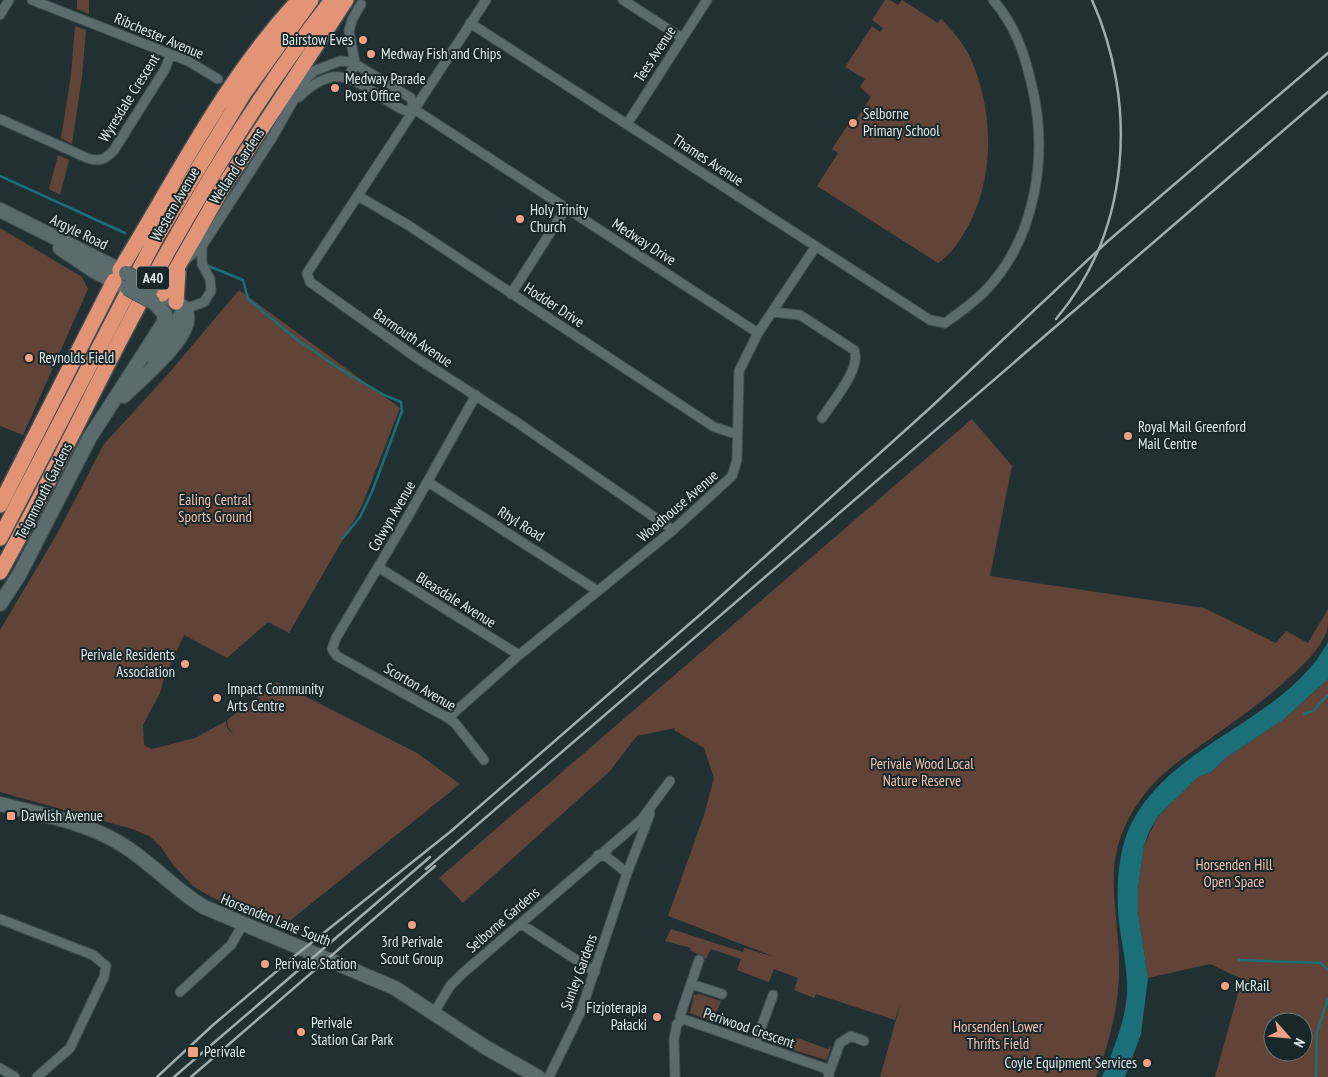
<svg xmlns="http://www.w3.org/2000/svg" width="1328" height="1077" font-family="'PT Sans Narrow',sans-serif">
  <rect width="100%" height="100%" fill="#213133"/>
  <path fill="#624337" fill-rule="evenodd" d="M77,0h12v14l-12,-5z
    M885,0h5l8,5 4,-5 36,23 3,-5c10,12 21,23 28,37 26,55 27,128 -6,180 -6,10 -15,22 -25,28l-121,-77 21,-33 -6,-4 19,-29 4,1 16,-24 -11,-10 5,-8 -20,-12 27,-41 8,6 3,-4 -11,-8z
    M75,26l11,4 -4,47 -10,67 -11,-6 10,-63z
    M58,155l11,5 -9,35 -11,-6z
    M0,228l82,49 6,12 -65,146 -23,-9z
    M239,290l161,118 -39,100 -72,125 -21,-11 -41,36 -43,-23 -21,46 -3,12 -17,32 1,20 8,4 43,-11 31,-17 1,7 6,6 -5,-7 -1,-7 50,-38 140,71 43,31 -173,139 -8,-2 -5,3 -63,-27 -18,-11 -19,-20 -14,-20 -11,-10 -17,-7 -132,-37v-162l57,-96 47,-90 65,-71z
    M972,419l40,47 -22,110 214,32 72,35 10,-12 22,12 20,-34c0,7 0,16 -1,22 -7,18 -22,32 -35,44 -25,24 -53,43 -81,63 -24,17 -50,34 -68,58 -45,61 -25,101 -24,167 1,40 -9,78 -23,114h-216l21,-75 -6,18 -79,-26 -2,4 -20,-8 4,-12 -24,-9 -5,13 -32,-12 4,-11 -30,-10 -5,10 -16,-9 1,-2 -26,-7 6,-12 72,23 1,-4 31,9 -107,-41 36,-101 10,-37 -10,-30 -30,-18 1,-2 -38,8 -28,36 -146,131 -24,-25z
    M1328,679v398h-113l27,-98 -32,-15 -62,14 -10,-66v-22l6,-45 14,-29 40,-39 13,-5 16,-15 56,-37zM1273,1022h30v30h-30z
    M699,994l22,7 -8,21 -23,-9 4,-18z
    M797,1038l31,11 3,-3 -4,14 -34,-10z"/>
  <path fill="#1b6f79" d="M1328,642v37l-45,41 -56,37 -16,15 -13,5 -40,39 -9,16 -5,13 -6,45v22l10,66 -7,56 -16,43h-23c11,-27 23,-54 25,-83 1,-24 -5,-48 -8,-72 -3,-32 -2,-70 13,-100 44,-82 152,-100 196,-180z"/>
  <g fill="none" stroke-linecap="round" stroke-linejoin="round">
    <path stroke="#1b6f79" stroke-width="2.5" d="M0,176l125,57
      M206,265l37,15 5,19 47,39 45,31 44,26 17,7 1,9 -30,81 -12,25 -17,21
      M1304,714l9,-3 15,-16
      M1239,960l82,3 7,7
      M1316,1077l1,-45 11,-33"/>
    <defs>
      <path id="street" d="M32,0l156,61 30,18
        M486,0l-179,273 3,9 107,76 98,63 158,109
        M623,0l59,38
        M0,15l9,-15
        M470,23l460,297 15,3c14,-10 27,-19 39,-31 53,-54 65,-139 47,-210 -7,-31 -17,-58 -38,-82
        M348,78l7,-15 -6,-32 3,-11 9,-16
        M299,97c39,-37 55,-16 94,7 8,5 12,9 21,5
        M414,109l344,224
        M0,119l87,39c12,4 18,2 27,-8l51,-81 6,-15
        M627,124l80,-124
        M358,196l50,29 306,202 22,7
        M183,262l19,-16 70,-108 33,-58 9,-9 26,-10 12,1 59,36 3,11
        M511,294l55,-86
        M185,309l19,-7 7,-11 -1,-12 -8,-15v-18
        M772,312l28,3 54,35c8,18 -21,51 -32,68
        M476,395l-70,125 -70,118 -4,11 5,7 111,62 7,5 29,37
        M428,482l170,109
        M378,567l141,88
        M448,718l71,-63 154,-125 59,-54 5,-16 2,-89 19,-38 58,-87
        M598,855l9,2 20,16
        M0,919l93,36 13,11 -2,11 -34,71 -33,29
        M521,924l74,48
        M691,984l31,10
        M180,992l51,-47 12,-21
        M434,1013l16,-27 13,-13 178,-153 29,-39
        M681,1020l-1,-4 19,-56
        M755,1044l18,-49
        M0,1068l15,9
        M829,1073l11,-30 11,-7 13,5
        M549,1077l32,-66 46,-138 23,-59
        M675,1077l-1,-38 3,-15 6,-5 144,50 2,8"/>
      <path id="secondary" d="M0,210l126,63
        M60,248l34,23 29,15
        M151,356l17,-21 17,-26
        M124,396c15,-16 73,-62 62,-85 -4,-7 -12,-10 -19,-14
        M0,604l19,-29 71,-138 73,-113 2,-10 -12,-12
        M0,804c41,11 88,18 124,42 29,18 51,44 80,61l191,81 90,59 53,30"/>
      <path id="highway" d="M120,270c56,-91 105,-191 179,-270
        M162,294l61,-107 123,-187
        M176,302l2,-30
        M0,505l114,-224
        M0,538l157,-302 87,-143 67,-93
        M0,572c43,-76 80,-155 120,-232 61,-118 130,-235 212,-340"/>
    </defs>
    <use href="#street" stroke="#424f50" stroke-width="11"/>
    <use href="#secondary" stroke="#424f50" stroke-width="16"/>
    <use href="#highway" stroke="#424f50" stroke-width="18"/>
    <use href="#street" stroke="#5b6c6e" stroke-width="9"/>
    <use href="#secondary" stroke="#5b6c6e" stroke-width="14"/>
    <use href="#highway" stroke="#e39477" stroke-width="15"/>
    <path stroke="#a0acad" stroke-width="2.5" d="M1056,319c75,-89 82,-216 36,-319
      M426,869l902,-777
      M157,1077l56,-52 78,-66 159,-127 260,-226 220,-198 178,-167 220,-188
      M174,1077l256,-220
      M191,1077l244,-211"/>
    <defs>
      <path id="secondary-bridge" d="M126,273l26,15
        M127,288l26,14"/>
    </defs>
    <use href="#secondary-bridge" stroke="#424f50" stroke-width="16" stroke-linecap="butt"/>
    <use href="#secondary-bridge" stroke="#5b6c6e" stroke-width="14"/>
  </g>
  <g fill="#f2a081" stroke="#182729" stroke-width="2">
    <circle cx="363" cy="40" r="5"/>
    <circle cx="371" cy="54" r="5"/>
    <circle cx="335" cy="88" r="5"/>
    <circle cx="853" cy="123" r="5"/>
    <circle cx="520" cy="219" r="5"/>
    <circle cx="29" cy="358" r="5"/>
    <circle cx="1128" cy="436" r="5"/>
    <circle cx="185" cy="664" r="5"/>
    <circle cx="217" cy="698" r="5"/>
    <rect x="6" y="811" width="10" height="10" rx="2.5"/>
    <circle cx="412" cy="925" r="5"/>
    <circle cx="265" cy="964" r="5"/>
    <circle cx="1225" cy="986" r="5"/>
    <circle cx="657" cy="1017" r="5"/>
    <circle cx="301" cy="1032" r="5"/>
    <rect x="187" y="1046" width="12" height="12" rx="2.5"/>
    <circle cx="1147" cy="1063" r="5"/>
  </g>
  <g text-anchor="middle" stroke-width="4" stroke-linejoin="round" paint-order="stroke">
    <rect fill="#182729" stroke="#a4b0b1" stroke-width="1" x="137" y="266.5" width="32" height="23" rx="4"/>
    <g font-size="14" font-weight="bold" fill="#e0eaeb">
      <text x="153" y="283">A40</text>
    </g>
    <g font-size="15" fill="#e0eaeb" stroke="#182729">
      <text transform="translate(159 36) rotate(23)" y="5">Ribchester Avenue</text>
      <text transform="translate(655 54) rotate(-57)" y="5">Tees Avenue</text>
      <text transform="translate(129 98) rotate(-58)" y="5">Wyresdale Crescent</text>
      <text transform="translate(708 160) rotate(33)" y="5">Thames Avenue</text>
      <text transform="translate(237 166) rotate(-57)" y="5">Welland Gardens</text>
      <text transform="translate(175 204) rotate(-60)" y="5">Western Avenue</text>
      <text transform="translate(79 232) rotate(26)" y="5">Argyle Road</text>
      <text transform="translate(644 242) rotate(33)" y="5">Medway Drive</text>
      <text transform="translate(554 305) rotate(33)" y="5">Hodder Drive</text>
      <text transform="translate(413 338) rotate(34)" y="5">Barmouth Avenue</text>
      <text transform="translate(44 491) rotate(-63)" y="5">Teignmouth Gardens</text>
      <text transform="translate(678 506) rotate(-41)" y="5">Woodhouse Avenue</text>
      <text transform="translate(392 516) rotate(-60)" y="5">Colwyn Avenue</text>
      <text transform="translate(521 524) rotate(32)" y="5">Rhyl Road</text>
      <text transform="translate(456 600) rotate(32)" y="5">Bleasdale Avenue</text>
      <text transform="translate(420 687) rotate(30)" y="5">Scorton Avenue</text>
      <text transform="translate(276 920) rotate(22)" y="5">Horsenden Lane South</text>
      <text transform="translate(503 920) rotate(-41)" y="5">Selborne Gardens</text>
      <text transform="translate(579 972) rotate(-70)" y="5">Sunley Gardens</text>
      <text transform="translate(749 1028) rotate(19)" y="5">Periwood Crescent</text>
    </g>
    <g font-size="15" fill="#e0eaeb" stroke="#182729" text-anchor="start">
      <text x="353" y="45" text-anchor="end">Bairstow Eves</text>
      <text x="381" y="59">Medway Fish and Chips</text>
      <text x="345" y="84">Medway Parade<tspan x="345" dy="17">Post Office</tspan></text>
      <text x="863" y="119">Selborne<tspan x="863" dy="17">Primary School</tspan></text>
      <text x="530" y="215">Holy Trinity<tspan x="530" dy="17">Church</tspan></text>
      <text x="39" y="363">Reynolds Field</text>
      <text x="1138" y="432">Royal Mail Greenford<tspan x="1138" dy="17">Mail Centre</tspan></text>
      <text x="175" y="660" text-anchor="end">Perivale Residents<tspan x="175" dy="17">Association</tspan></text>
      <text x="227" y="694">Impact Community<tspan x="227" dy="17">Arts Centre</tspan></text>
      <text x="21" y="821">Dawlish Avenue</text>
      <text x="412" y="947" text-anchor="middle">3rd Perivale<tspan x="412" dy="17">Scout Group</tspan></text>
      <text x="275" y="969">Perivale Station</text>
      <text x="1235" y="991">McRail</text>
      <text x="647" y="1013" text-anchor="end">Fizjoterapia<tspan x="647" dy="17">Pałacki</tspan></text>
      <text x="311" y="1028">Perivale<tspan x="311" dy="17">Station Car Park</tspan></text>
      <text x="204" y="1057">Perivale</text>
      <text x="1137" y="1068" text-anchor="end">Coyle Equipment Services</text>
    </g>
    <g font-size="15" fill="#f6c3b0" stroke="#182729">
      <text x="215" y="505">Ealing Central<tspan x="215" dy="17">Sports Ground</tspan></text>
      <text x="922" y="769">Perivale Wood Local<tspan x="922" dy="17">Nature Reserve</tspan></text>
      <text x="1234" y="870">Horsenden Hill<tspan x="1234" dy="17">Open Space</tspan></text>
      <text x="998" y="1032">Horsenden Lower<tspan x="998" dy="17">Thrifts Field</tspan></text>
    </g>
  </g>
  <g transform="translate(1288 1037) rotate(117)"><circle r="24" fill="#182729" stroke="#687577"/>
  <path d="M0-4L9 19L0 12L-9 19Z" fill="#f2a081"/>
  <text y="-8" font-size="14" font-weight="bold" text-anchor="middle" fill="#e0eaeb">N</text>
  </g>
</svg>
